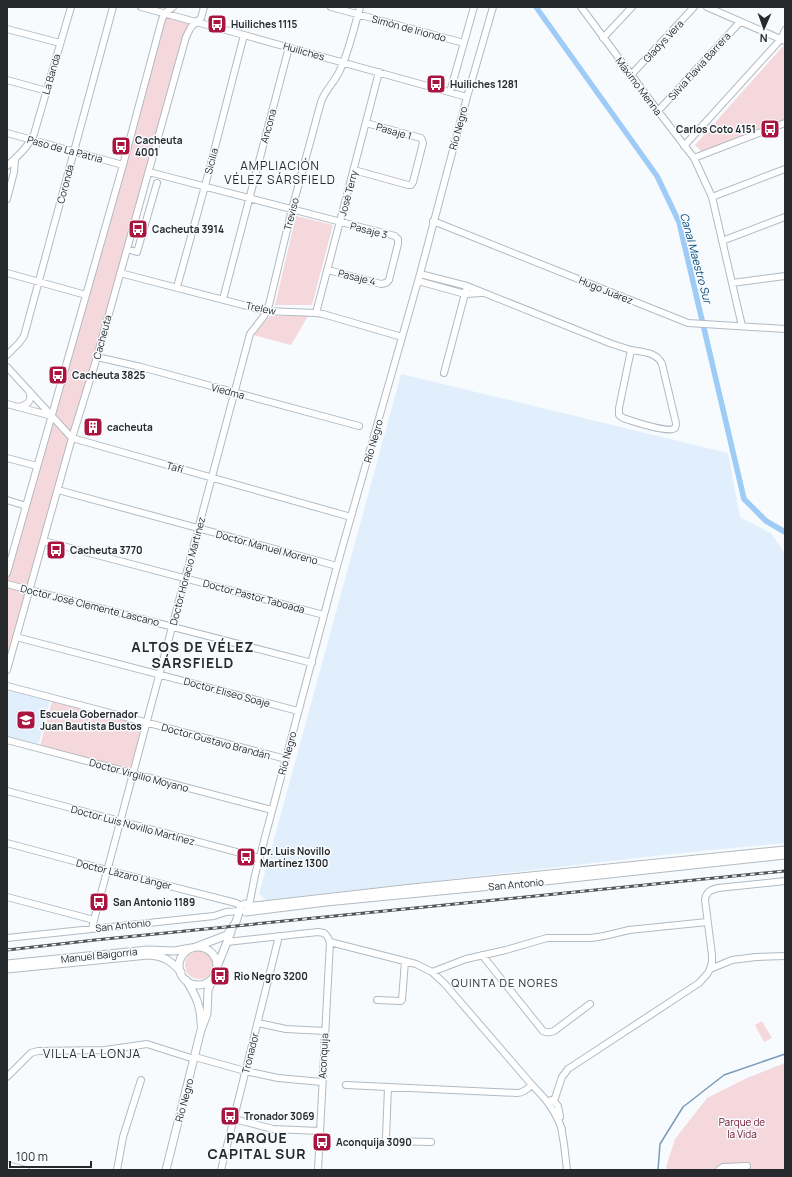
<svg xmlns="http://www.w3.org/2000/svg" width="792" height="1177" font-family="Manrope,sans-serif">
  <rect width="100%" height="100%" fill="#f7fbfe"/>
  <path fill="#e1effd" d="M401,374l327,79 12,64 32,17 13,20v289l-103,10 -416,47 -7,-6z
    M7,690l43,11 -12,45 -31,-8z"/>
  <path fill="#f5d8db" d="M165,13l30,9 -4,6 -184,642v-97z
    M783,46l2,1v73l-83,32 -7,-7z
    M296,216l37,9 -21,80h-37z
    M270,316h38l-17,29 -38,-10z
    M52,701l91,24 -12,45 -91,-24z
    M185 965a14 14 0 1 1 28 0a14 14 0 1 1-28 0Z
    M762,1021l10,17 -8,4 -9,-17z
    M785,1063v107h-117l-2,-3 9,-28 32,-41 40,-20z"/>
  <g fill="none" stroke-linecap="round" stroke-linejoin="round">
    <path stroke="#7a9bba" stroke-width="1.5" d="M658,1170l2,-26 23,-37 41,-32 61,-21"/>
    <path stroke="#9eccf7" stroke-width="5.5" d="M536,7l121,169 22,46 65,277 22,22 19,11"/>
    <defs>
      <path id="minor" d="M141,7l103,28 223,62
        M331,7l133,36
        M581,7l77,104 36,47 18,39 30,129
        M707,7l78,34
        M7,29l53,14
        M603,38l29,-31
        M631,75l63,-68
        M7,80l40,11
        M450,92l24,-85
        M658,111l82,-89
        M7,133l116,32
        M684,146l97,-107 4,-9
        M694,158l91,-35
        M7,166c10,-9 21,-19 27,-32l37,-127
        M354,170l54,15h3l2,-3 10,-39 -1,-3 -1,-2 -55,-15
        M149,172l246,64 3,3v5l-9,36 -3,3 -5,1 -53,-14
        M712,197l73,-28
        M7,199l7,-27 1,-13
        M433,221l255,102 97,6
        M722,241l63,-24
        M127,249l10,3 20,-69
        M7,273l79,22
        M120,273l146,38 50,2 7,1 79,23
        M420,274l47,12 145,58 19,6 -12,58v7l4,3c9,3 47,16 52,10 2,-3 1,-6 0,-9l-13,-55c-5,-12 -20,-12 -31,-14
        M418,281l47,13 17,-1
        M732,283l53,-7
        M177,287l28,-101 39,-151
        M223,299l66,-252
        M316,313l63,-241
        M7,355l12,-12 5,-7 89,-329
        M97,357l44,10 218,59
        M7,367l65,71 279,79
        M444,373l23,-87
        M7,404l45,12
        M18,407c9,-2 15,-5 11,-16
        M7,458l30,8
        M58,490l279,76
        M7,500l19,6
        M44,541l280,74
        M7,573l116,-408 39,-146 3,-6 8,-6
        M7,584l305,79
        M16,637l282,74
        M7,670l65,-232 25,-81 89,-320 5,-10 10,-9 3,-11
        M7,686l279,73
        M7,740l265,70
        M7,791l252,67
        M7,843l100,27 129,33 5,3
        M7,897l87,23
        M249,906l6,-31 82,-309 83,-292 47,-177 26,-90
        M92,929l2,-9 156,-586 14,-18 5,-11 23,-96 29,-107c4,-12 14,-20 19,-32 9,-19 14,-42 20,-63
        M7,938l207,-22 12,-4 13,-1
        M227,942l91,-10 6,1 3,3 3,6 -12,228
        M330,942l86,22 16,8 12,11 88,102c15,15 22,24 30,44
        M482,955l61,76c4,2 7,2 11,0l36,-27
        M710,969l22,-9 24,-3 29,-1
        M432,972l34,-13 40,-9 41,-12h44l13,-2 25,-6 78,-8
        M377,1000l24,1 1,-1 3,-39
        M258,1023l28,6 39,2
        M195,1057l50,14 33,7 44,4
        M7,1077l24,-24 7,-2 67,-1 42,-6 47,15
        M346,1085l171,8c6,0 10,-4 15,-8
        M388,1087l-2,51 3,3 42,1
        M551,1100l3,1 4,5 2,11
        M554,1101l8,-24 6,-8 131,-86 9,-10 2,-4 2,-7v-7l-7,-55c1,-8 5,-10 13,-12l67,-7
        M234,1119l39,10 47,2
        M561,1127l3,17 3,26
        M7,1165l19,5
        M117,1170l6,-33 18,-57
        M221,1170l58,-234
        M719,1170l4,-3 24,-1"/>
      <path id="major" d="M246,912l80,-10 228,-22 231,-25
        M196,947l31,-12 9,-13 5,-16 4,-2 4,2h5l158,-18 373,-38
        M179 966a19 19 0 1 1 38 0a19 19 0 1 1-38 0Z
        M7,964l141,-14 26,1 17,-3
        M217,967l14,-35
        M7,969l141,-14c16,1 22,5 33,17
        M186,980c10,16 15,26 15,44
        M166,1170l35,-140 6,-16 1,-24 6,-14"/>
    </defs>
    <use href="#minor" stroke="#b2bac1" stroke-width="8"/>
    <use href="#major" stroke="#b2bac1" stroke-width="9"/>
    <use href="#minor" stroke="#fff" stroke-width="6"/>
    <use href="#major" stroke="#fff" stroke-width="7"/>
    <defs>
      <path id="rail" d="M7,950l88,-10 690,-69"/>
    </defs>
    <use href="#rail" stroke="#505457" stroke-width="3"/>
    <use href="#rail" stroke="#f7fbfe" stroke-width="1.5" stroke-dasharray="4.5" stroke-linecap="butt"/>
  </g>
  <defs>
    <symbol id="bus-square" viewBox="-11 -11 22 22"><rect x="-9" y="-9" width="18" height="18" rx="4" fill="#aa1540" stroke="#f7fbfe"/><path d="M-5-6H5V4H4V6H2V4H-2V6H-4V4H-5ZM-3.5-4V0h7V-4ZM-3.5 1.2v1.5H-2V1.2ZM2 1.2v1.5H3.5V1.2Z" fill="#fff"/></symbol>
    <symbol id="building-square" viewBox="-11 -11 22 22"><rect x="-9" y="-9" width="18" height="18" rx="4" fill="#aa1540" stroke="#f7fbfe"/><path d="M-4-6H4V6H1V3H-1V6H-4ZM-2.5-4.3h1.7v1.8h-1.7ZM.8-4.3h1.7v1.8H.8ZM-2.5-1h1.7V.8h-1.7ZM.8-1h1.7V.8H.8Z" fill="#fff"/></symbol>
    <symbol id="school-square" viewBox="-11 -11 22 22"><rect x="-9" y="-9" width="18" height="18" rx="4" fill="#aa1540" stroke="#f7fbfe"/><path d="M0-5L7-2L0 1L-7-2ZM-4 1L0 2.5L4 1V4Q0 6-4 4Z" fill="#fff"/></symbol>
  </defs>
  <g fill-rule="evenodd">
    <use href="#bus-square" x="206" y="13" width="22" height="22"/>
    <use href="#bus-square" x="425" y="73" width="22" height="22"/>
    <use href="#bus-square" x="759" y="118" width="22" height="22"/>
    <use href="#bus-square" x="110" y="135" width="22" height="22"/>
    <use href="#bus-square" x="127" y="218" width="22" height="22"/>
    <use href="#bus-square" x="47" y="364" width="22" height="22"/>
    <use href="#building-square" x="82" y="416" width="22" height="22"/>
    <use href="#bus-square" x="45" y="539" width="22" height="22"/>
    <use href="#school-square" x="15" y="709" width="22" height="22"/>
    <use href="#bus-square" x="235" y="846" width="22" height="22"/>
    <use href="#bus-square" x="88" y="891" width="22" height="22"/>
    <use href="#bus-square" x="209" y="965" width="22" height="22"/>
    <use href="#bus-square" x="219" y="1105" width="22" height="22"/>
    <use href="#bus-square" x="311" y="1131" width="22" height="22"/>
  </g>
  <g text-anchor="middle" stroke-width="3" stroke-linejoin="round" paint-order="stroke">
    <g font-size="10" font-weight="bold" fill="#272a2d" stroke="#f7fbfe" text-anchor="start">
      <text x="231" y="28">Huiliches 1115</text>
      <text x="450" y="88">Huiliches 1281</text>
      <text x="756" y="133" text-anchor="end">Carlos Coto 4151</text>
      <text x="135" y="144">Cacheuta<tspan x="135" dy="12">4001</tspan></text>
      <text x="152" y="233">Cacheuta 3914</text>
      <text x="72" y="379">Cacheuta 3825</text>
      <text x="107" y="431">cacheuta</text>
      <text x="70" y="554">Cacheuta 3770</text>
      <text x="40" y="718">Escuela Gobernador<tspan x="40" dy="12">Juan Bautista Bustos</tspan></text>
      <text x="260" y="855">Dr. Luis Novillo<tspan x="260" dy="12">Martínez 1300</tspan></text>
      <text x="113" y="906">San Antonio 1189</text>
      <text x="234" y="980">Rio Negro 3200</text>
      <text x="244" y="1120">Tronador 3069</text>
      <text x="336" y="1146">Aconquija 3090</text>
    </g>
    <g font-size="10" fill="#272a2d" stroke="#f7fbfe">
      <text transform="translate(409 28) rotate(15)" y="4">Simón de Iriondo</text>
      <text transform="translate(663 41) rotate(-47)" y="4">Gladys Vera</text>
      <text transform="translate(304 51) rotate(16)" y="4">Huiliches</text>
      <text transform="translate(699 66) rotate(-48)" y="4">Silvia Flavia Barrera</text>
      <text transform="translate(51 74) rotate(-74)" y="4">La Banda</text>
      <text transform="translate(639 86) rotate(53)" y="4">Máximo Menna</text>
      <text transform="translate(268 126) rotate(-75)" y="4">Ancona</text>
      <text transform="translate(458 128) rotate(-75)" y="4">Río Negro</text>
      <text transform="translate(394 131) rotate(16)" y="4">Pasaje 1</text>
      <text transform="translate(65 149) rotate(15)" y="4">Paso de La Patria</text>
      <text transform="translate(211 161) rotate(-75)" y="4">Sicilia</text>
      <text transform="translate(65 184) rotate(-75)" y="4">Coronda</text>
      <text transform="translate(348 193) rotate(-75)" y="4">José Terry</text>
      <text transform="translate(291 214) rotate(-76)" y="4">Treviso</text>
      <text transform="translate(369 230) rotate(15)" y="4">Pasaje 3</text>
      <text transform="translate(357 277) rotate(14)" y="4">Pasaje 4</text>
      <text transform="translate(606 290) rotate(22)" y="4">Hugo Juárez</text>
      <text transform="translate(261 308) rotate(12)" y="4">Trelew</text>
      <text transform="translate(102 337) rotate(-75)" y="4">Cacheuta</text>
      <text transform="translate(228 391) rotate(15)" y="4">Viedma</text>
      <text transform="translate(373 441) rotate(-74)" y="4">Río Negro</text>
      <text transform="translate(175 467) rotate(16)" y="4">Tafí</text>
      <text transform="translate(267 547) rotate(15)" y="4">Doctor Manuel Moreno</text>
      <text transform="translate(187 571) rotate(-75)" y="4">Doctor Horacio Martinez</text>
      <text transform="translate(254 596) rotate(15)" y="4">Doctor Pastor Taboada</text>
      <text transform="translate(90 605) rotate(14)" y="4">Doctor José Clemente Lascano</text>
      <text transform="translate(227 692) rotate(15)" y="4">Doctor Eliseo Soaje</text>
      <text transform="translate(216 741) rotate(15)" y="4">Doctor Gustavo Brandán</text>
      <text transform="translate(287 753) rotate(-75)" y="4">Río Negro</text>
      <text transform="translate(139 775) rotate(15)" y="4">Doctor Virgilio Moyano</text>
      <text transform="translate(133 825) rotate(15)" y="4">Doctor Luis Novillo Martínez</text>
      <text transform="translate(124 874) rotate(14)" y="4">Doctor Lázaro Lánger</text>
      <text transform="translate(516 884) rotate(-5)" y="4">San Antonio</text>
      <text transform="translate(123 925) rotate(-6)" y="4">San Antonio</text>
      <text transform="translate(99 955) rotate(-6)" y="4">Manuel Baigorria</text>
      <text transform="translate(250 1053) rotate(-76)" y="4">Tronador</text>
      <text transform="translate(323 1056) rotate(-87)" y="4">Aconquija</text>
      <text transform="translate(184 1100) rotate(-75)" y="4">Río Negro</text>
    </g>
    <g font-size="10" fill="#6e0f28" stroke="#f7fbfe">
      <text x="742" y="1126">Parque de<tspan x="742" dy="12">la Vida</tspan></text>
    </g>
    <g font-size="11" font-style="italic" fill="#084a7b" stroke="#f7fbfe">
      <text transform="translate(696 258) rotate(75)" y="4">Canal Maestro Sur</text>
    </g>
    <g font-size="11" letter-spacing="1" fill="#272a2d" stroke="#f7fbfe">
      <text x="505" y="987">QUINTA DE NORES</text>
    </g>
    <g font-size="12" letter-spacing="1" fill="#272a2d" stroke="#f7fbfe">
      <text x="280" y="170">AMPLIACIÓN<tspan x="280" dy="14">VÉLEZ SÁRSFIELD</tspan></text>
      <text x="92" y="1058">VILLA LA LONJA</text>
    </g>
    <g font-size="14" font-weight="bold" letter-spacing="1" fill="#272a2d" stroke="#f7fbfe">
      <text x="193" y="652">ALTOS DE VÉLEZ<tspan x="193" dy="16">SÁRSFIELD</tspan></text>
      <text x="257" y="1143">PARQUE<tspan x="257" dy="16">CAPITAL SUR</tspan></text>
    </g>
  </g>
  <rect width="792" height="1177" fill="none" stroke="#272a2d" stroke-width="16"/>
  <g transform="translate(764 28) rotate(182)" stroke="#f7fbfe" stroke-width="3" paint-order="stroke">
  <path d="M0-3L7 15L0 10L-7 15Z" fill="#272a2d"/>
  <text y="-6" font-size="11" font-weight="bold" text-anchor="middle" fill="#272a2d">N</text>
  </g>
  <path d="M10 1161v6h81v-6" fill="none" stroke="#272a2d" stroke-width="2"/>
  <text x="16" y="1161" font-size="12" fill="#272a2d" stroke="#f7fbfe" stroke-width="3" paint-order="stroke">100 m</text>
</svg>
